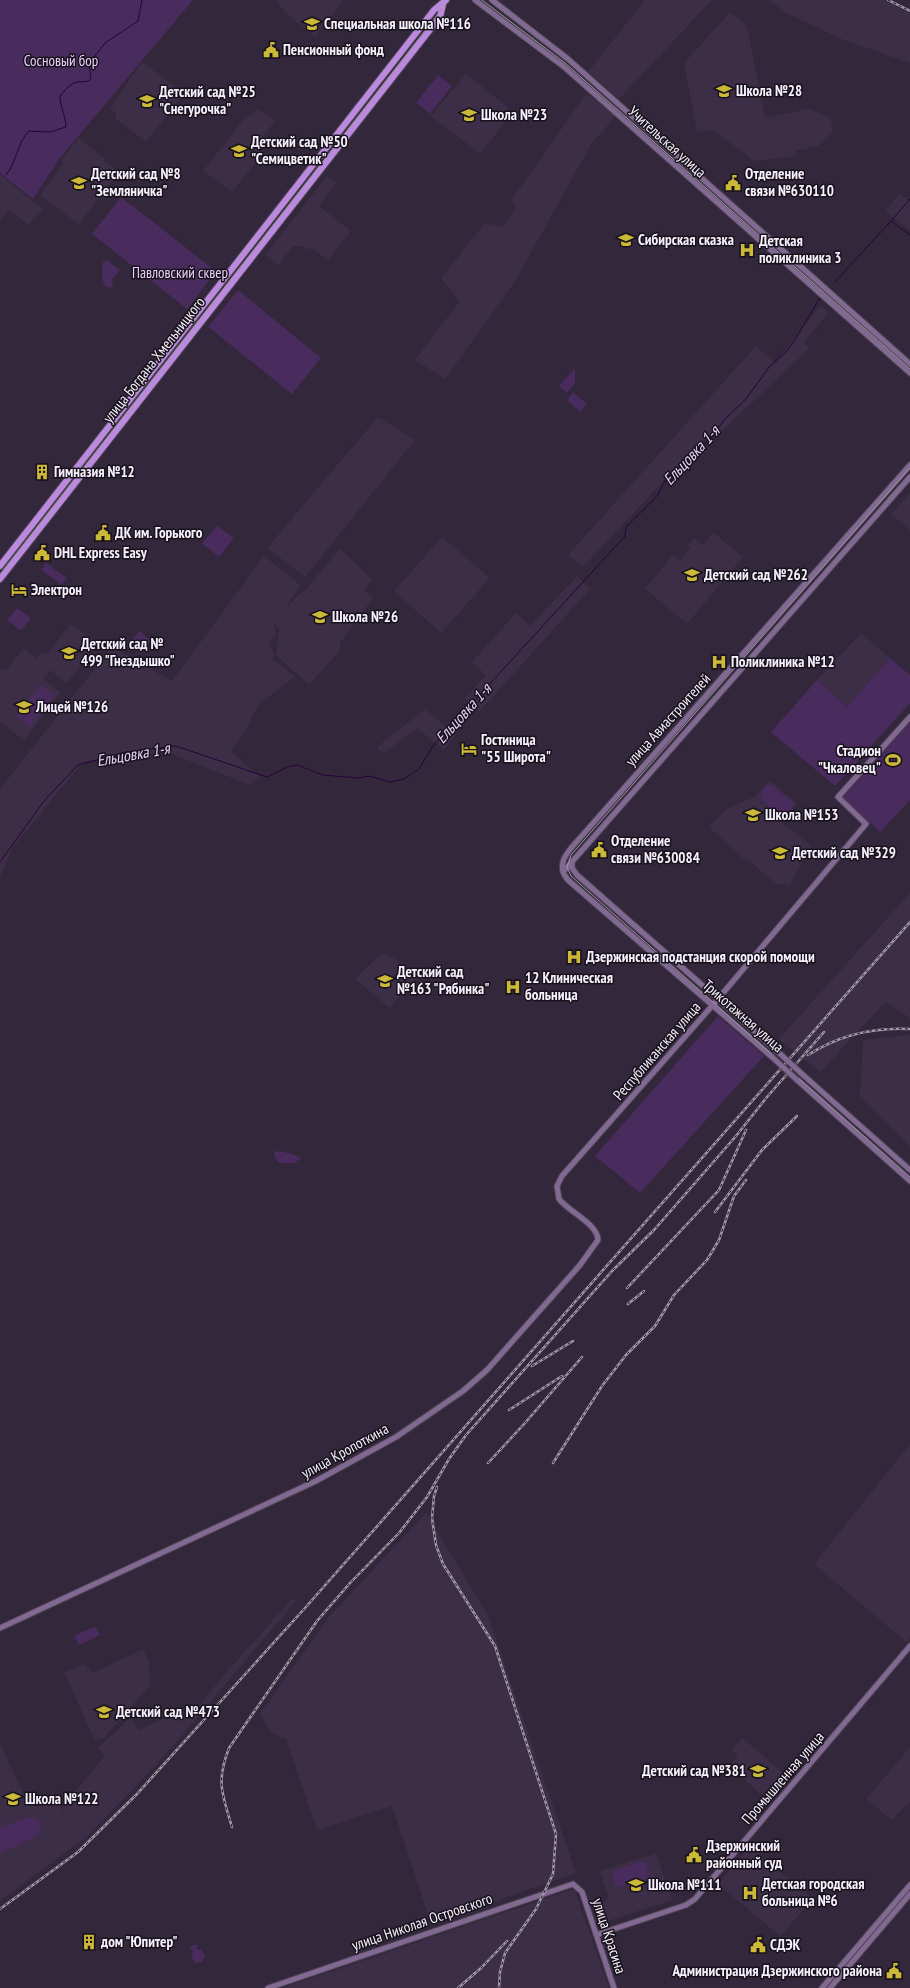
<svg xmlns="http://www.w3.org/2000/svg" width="910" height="1988" font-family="'PT Sans Narrow',sans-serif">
  <rect width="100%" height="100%" fill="#32273b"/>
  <path fill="#3d2e48" d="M276,0h68l-29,37 -30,-25z
    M645,0h67l-93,99 -31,-27z
    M769,0h116l25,13v50l-66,-23 -58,-27z
    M730,12l17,14 18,92 44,-9 21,8 3,15 -15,14 -23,5 1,5 -43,5 -14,-12 -27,-19 -15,2 -13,-69z
    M142,62l42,31 -38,49 -30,-23v-6l-6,-5z
    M466,74l43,34 -4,5 4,4 -29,37 -49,-38z
    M586,94l31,21 -25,28 -77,138 -70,98 -30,-19 45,-59 -19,-23 44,-55 18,4 13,-20 -4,-8z
    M257,108l18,13 -20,26 8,7 -31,38 -29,-21 44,-56 3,2z
    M79,138l26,21 -1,2 15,11 -40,52 -39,-29 24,-32 -3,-3z
    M0,174l43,36 -15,15 -19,-15 -9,10z
    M327,176l9,7 -17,23 32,25 -23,29 -18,-13 -3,3 -5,-4h-9l-15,20 -13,-11z
    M900,193l10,8v29l-25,-19z
    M820,306l9,6 -25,31 6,5 -90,85 -18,7 -119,127 -15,-12 188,-209 19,17z
    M378,417l37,23 -110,137 -38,-29z
    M910,493v37l-19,-16z
    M713,532l30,25 -56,67 -42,-35 28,-34 7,6 10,-13 -2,-3 6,-7 9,7z
    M442,537l48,41 -49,55 -47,-42z
    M340,549l32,30 -8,11 9,8 -33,45v7l-31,35 -33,-30 3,-26 -4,-5 -1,3 2,6 -7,12 5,7 -1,7 22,18 -37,28 -13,26 -14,21 29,25 -10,8 -78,-31 -40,-1 -49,9 -70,85 -13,30v-88l112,-142 60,34 92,-125 36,29 -18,30 10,-14 13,-11z
    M577,576l13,13 -111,123 -14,-14 21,-23 -14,-13 44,-49 14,13z
    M70,624l28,19 -31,40 -17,-13 -7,9 18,13 -37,48 -24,-18v-52h6l18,-22 12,10 6,-6 5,2z
    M861,633l29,25 -43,49 -30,-27z
    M425,709l31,26 -12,15 -27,-22 -34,26 -6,-7z
    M770,780l27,24 -16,18 30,23 -21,40 -14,-1 -28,-24 -2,1 -37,-34 17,-18 28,-12z
    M910,893v125l-24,-16 -66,70 -41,-33z
    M382,953l10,4 23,22 -25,29 -35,-29z
    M910,1035v111l-50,-49 3,-57z
    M910,1444v194l-4,4 -92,-78z
    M426,1513l62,102 88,258 -145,51 -39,-118 -75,24 -31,-91 -14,-6 -12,-19 69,-97z
    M293,1598l3,3 -111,131 -31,35 -69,71 -85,63v-157l29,61 24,-13 12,25 -3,-10 42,-50 -6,-9 32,-30 10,12 30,-15 8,-9 12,12 31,-40z
    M143,1649l6,13 1,23 -46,53 -9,3 -31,-69 20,-8 9,9z
    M742,1738l45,38 -20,23 -38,-33 9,-11 -6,-5z
    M910,1747v56l-5,3 -13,14 -26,-21z
    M748,1848l42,32 1,-1 22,20 -33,37 -62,-52z
    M656,1853l16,47 -70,23 -7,-19 14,-5 -9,-28z
    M574,1889l35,99h-326z"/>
  <path fill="#492b5d" d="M0,0h193l-134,159 -26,40 -33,-26z
    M438,75l14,11 -22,28 -14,-11z
    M121,197l95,74 -29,38 -95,-75z
    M107,260l13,10 -8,10 1,8 -7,-1c-5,-6 -5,-17 -3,-25z
    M238,290l83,68 -29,36 -84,-67z
    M575,368v15l-8,10 -8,-7z
    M573,392l14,12 -7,8 -13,-12z
    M217,526l17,12 -15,19 -17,-14z
    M46,563l21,15 -5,7 -21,-15z
    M17,608l14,10 -10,13 -14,-11z
    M140,631l11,10 -11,13 -12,-11z
    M890,658l20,17v28l-75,83 -64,-54 46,-52 30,27z
    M41,685l14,10 -25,32 -14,-11z
    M910,722v78l-30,32 -38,-34z
    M767,785l5,1 21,17v5l-7,8c-8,0 -25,-15 -26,-22z
    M718,1016l46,40 -124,137 -45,-37z
    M280,1151l19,5 2,3 -7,4h-15l-3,-3 -2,-8z
    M95,1626l5,9 -21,10 -5,-9z
    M26,1818h8l4,2 3,7 -4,9 -37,17v-25z
    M641,1861l5,3 3,10 -2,4 -28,9 -4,-2 -3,-11 1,-3z
    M192,1945h5v4l4,1 4,6 -3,6 -7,1 -4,-7 2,-5 -4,-4z"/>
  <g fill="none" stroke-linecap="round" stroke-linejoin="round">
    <path stroke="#27023b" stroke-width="1" d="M6,175c11,-13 11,-32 23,-44l21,1 16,-5c0,-10 -6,-20 -6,-31 5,-6 10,-13 18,-14 6,-1 8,1 13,-3l-2,-15 16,-21 33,-22 4,-21
      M892,220l18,-21
      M834,283l57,-62 19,14
      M0,862l44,-61 34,-36 48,-13 50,-6 91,31 20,-10 10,-2 26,10 35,3 12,-2 20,6 14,-3 15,-10 14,-23 192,-210 1,-9 31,-31 9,-17 5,-5 9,-5 7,-12 24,-19 13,-18 21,-20 25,-34 17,-15 9,-13 24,-40"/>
    <defs>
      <path id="secondary" d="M475,0l88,66 347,307
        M492,0l76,59 342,305
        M572,861v7l5,7 200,176
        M563,872l347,-395
        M772,1057l-204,-177c-14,-16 1,-30 12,-42l330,-373
        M802,1074l108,96
        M797,1080l113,101
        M0,1628l316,-147 80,-44 67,-46 24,-21 93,-105 18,-25c0,-16 -29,-28 -39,-41l-2,-13 5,-10 150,-170 154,-182 -28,-27 72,-80
        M596,1935l90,-30 9,-6 215,-253
        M268,1988l305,-104 9,8 32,96
        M822,1988l88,-103
        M830,1988l80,-94"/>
      <path id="highway" d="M0,566l434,-556 12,-10
        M0,579l440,-562 3,-13"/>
    </defs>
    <use href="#secondary" stroke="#4f4556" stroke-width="7"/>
    <use href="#highway" stroke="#4f4556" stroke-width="8"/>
    <use href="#secondary" stroke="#816992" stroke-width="5"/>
    <use href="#highway" stroke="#bb8ade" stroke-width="6"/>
    <path stroke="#a198a8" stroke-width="1" d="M482,0l83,63 345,306
      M910,468l-339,387 -4,12 4,9 339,301
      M0,575l449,-575"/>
    <defs>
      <path id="rail" d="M888,0l22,11
        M808,1055c31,-20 65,-28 102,-26
        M715,1212l47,-62 35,-34
        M627,1288l92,-98 27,-60
        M628,1304l16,-13
        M532,1366l41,-25
        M509,1410l53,-34
        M488,1463l37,-40 57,-66
        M553,1463l49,-77 24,-31 29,-29 19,-31 33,-35 12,-20 15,-44 12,-16
        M437,1487l-3,9 -2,22 4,27 7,19 52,82 61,188 -3,40 -17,35 -31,44 -5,19 -1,16
        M232,1827c-10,-33 -16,-46 -3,-79l88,-127 33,-38 49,-50 28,-36 22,-38 17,-24 147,-165 41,-40 82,-94 31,-39 57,-65
        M0,1909l78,-57 59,-58 168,-186 605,-686
        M458,1988l23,-20 26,-27"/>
    </defs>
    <use href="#rail" stroke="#a198a8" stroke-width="2.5"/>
    <use href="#rail" stroke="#17121b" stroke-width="1" stroke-dasharray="3" stroke-linecap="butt"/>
    <defs>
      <path id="secondary-bridge" d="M777,1051l25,23
        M772,1057l25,23"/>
    </defs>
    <use href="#secondary-bridge" stroke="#4f4556" stroke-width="7" stroke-linecap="butt"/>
    <use href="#secondary-bridge" stroke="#816992" stroke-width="5"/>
  </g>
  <defs>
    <symbol id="school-bare" viewBox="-9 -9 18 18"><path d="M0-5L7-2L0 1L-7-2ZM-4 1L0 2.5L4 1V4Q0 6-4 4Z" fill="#cdb938" stroke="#17121b" stroke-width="2.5" paint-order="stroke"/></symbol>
    <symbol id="civic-bare" viewBox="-9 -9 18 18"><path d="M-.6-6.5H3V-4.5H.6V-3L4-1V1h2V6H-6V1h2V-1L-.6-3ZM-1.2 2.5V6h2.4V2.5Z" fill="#cdb938" stroke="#17121b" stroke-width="2.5" paint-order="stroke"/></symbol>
    <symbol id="hospital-bare" viewBox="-9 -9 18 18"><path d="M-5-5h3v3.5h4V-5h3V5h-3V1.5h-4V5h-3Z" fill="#cdb938" stroke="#17121b" stroke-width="2.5" paint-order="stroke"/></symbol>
    <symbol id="building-bare" viewBox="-9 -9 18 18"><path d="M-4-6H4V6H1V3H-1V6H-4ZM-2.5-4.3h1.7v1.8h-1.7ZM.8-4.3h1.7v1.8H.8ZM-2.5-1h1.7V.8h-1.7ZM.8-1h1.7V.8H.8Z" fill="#cdb938" stroke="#17121b" stroke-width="2.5" paint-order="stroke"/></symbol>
    <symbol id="hotel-bare" viewBox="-9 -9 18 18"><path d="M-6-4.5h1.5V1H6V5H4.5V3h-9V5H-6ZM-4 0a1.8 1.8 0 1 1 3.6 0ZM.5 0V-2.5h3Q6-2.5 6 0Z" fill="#cdb938" stroke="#17121b" stroke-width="2.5" paint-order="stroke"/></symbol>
    <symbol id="stadium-bare" viewBox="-9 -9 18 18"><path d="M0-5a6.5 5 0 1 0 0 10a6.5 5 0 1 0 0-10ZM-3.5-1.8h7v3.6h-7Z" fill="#cdb938" stroke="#17121b" stroke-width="2.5" paint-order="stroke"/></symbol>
  </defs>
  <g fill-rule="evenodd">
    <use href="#school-bare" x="301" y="13" width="22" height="22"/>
    <use href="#civic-bare" x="260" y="39" width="22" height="22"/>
    <use href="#school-bare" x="713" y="80" width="22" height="22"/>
    <use href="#school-bare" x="136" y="90" width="22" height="22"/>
    <use href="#school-bare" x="458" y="104" width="22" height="22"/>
    <use href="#school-bare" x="228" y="140" width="22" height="22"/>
    <use href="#school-bare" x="68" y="172" width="22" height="22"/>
    <use href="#civic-bare" x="722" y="172" width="22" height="22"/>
    <use href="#school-bare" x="615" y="229" width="22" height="22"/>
    <use href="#hospital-bare" x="736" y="239" width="22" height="22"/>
    <use href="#building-bare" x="31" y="461" width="22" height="22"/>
    <use href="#civic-bare" x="92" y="522" width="22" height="22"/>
    <use href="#civic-bare" x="31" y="542" width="22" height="22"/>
    <use href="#school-bare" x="681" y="564" width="22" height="22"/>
    <use href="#hotel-bare" x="8" y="579" width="22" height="22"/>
    <use href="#school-bare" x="309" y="606" width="22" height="22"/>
    <use href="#school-bare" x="58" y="642" width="22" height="22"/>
    <use href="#hospital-bare" x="708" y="651" width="22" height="22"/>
    <use href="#school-bare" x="13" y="696" width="22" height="22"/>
    <use href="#hotel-bare" x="458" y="738" width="22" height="22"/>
    <use href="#stadium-bare" x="882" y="749" width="22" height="22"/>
    <use href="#school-bare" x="742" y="804" width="22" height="22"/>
    <use href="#civic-bare" x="588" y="839" width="22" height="22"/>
    <use href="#school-bare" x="769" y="842" width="22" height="22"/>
    <use href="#hospital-bare" x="563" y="946" width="22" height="22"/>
    <use href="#school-bare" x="374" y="970" width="22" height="22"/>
    <use href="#hospital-bare" x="502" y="976" width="22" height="22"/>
    <use href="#school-bare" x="93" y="1701" width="22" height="22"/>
    <use href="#school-bare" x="747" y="1760" width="22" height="22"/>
    <use href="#school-bare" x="2" y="1788" width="22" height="22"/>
    <use href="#civic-bare" x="683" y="1844" width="22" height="22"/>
    <use href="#school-bare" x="625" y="1874" width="22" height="22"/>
    <use href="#hospital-bare" x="739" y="1882" width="22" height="22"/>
    <use href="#building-bare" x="78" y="1931" width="22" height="22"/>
    <use href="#civic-bare" x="747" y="1934" width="22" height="22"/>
    <use href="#civic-bare" x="883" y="1960" width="22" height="22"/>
  </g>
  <g text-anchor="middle" stroke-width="3" stroke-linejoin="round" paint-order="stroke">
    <g font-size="15" font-weight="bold" fill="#f6effc" stroke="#17121b" text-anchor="start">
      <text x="324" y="29">Специальная школа №116</text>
      <text x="283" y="55">Пенсионный фонд</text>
      <text x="736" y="96">Школа №28</text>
      <text x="159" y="97">Детский сад №25<tspan x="159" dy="17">"Снегурочка"</tspan></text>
      <text x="481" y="120">Школа №23</text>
      <text x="251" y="147">Детский сад №50<tspan x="251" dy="17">"Семицветик"</tspan></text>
      <text x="91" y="179">Детский сад №8<tspan x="91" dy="17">"Земляничка"</tspan></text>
      <text x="745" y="179">Отделение<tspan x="745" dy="17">связи №630110</tspan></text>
      <text x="638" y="245">Сибирская сказка</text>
      <text x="759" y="246">Детская<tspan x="759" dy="17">поликлиника 3</tspan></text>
      <text x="54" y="477">Гимназия №12</text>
      <text x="115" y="538">ДК им. Горького</text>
      <text x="54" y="558">DHL Express Easy</text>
      <text x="704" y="580">Детский сад №262</text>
      <text x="31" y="595">Электрон</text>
      <text x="332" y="622">Школа №26</text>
      <text x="81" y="649">Детский сад №<tspan x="81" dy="17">499 "Гнездышко"</tspan></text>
      <text x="731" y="667">Поликлиника №12</text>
      <text x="36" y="712">Лицей №126</text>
      <text x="481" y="745">Гостиница<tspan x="481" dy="17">"55 Широта"</tspan></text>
      <text x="881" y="756" text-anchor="end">Стадион<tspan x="881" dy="17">"Чкаловец"</tspan></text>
      <text x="765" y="820">Школа №153</text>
      <text x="611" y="846">Отделение<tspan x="611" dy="17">связи №630084</tspan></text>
      <text x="792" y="858">Детский сад №329</text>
      <text x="586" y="962">Дзержинская подстанция скорой помощи</text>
      <text x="397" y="977">Детский сад<tspan x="397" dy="17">№163 "Рябинка"</tspan></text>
      <text x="525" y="983">12 Клиническая<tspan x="525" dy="17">больница</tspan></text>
      <text x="116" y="1717">Детский сад №473</text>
      <text x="746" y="1776" text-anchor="end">Детский сад №381</text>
      <text x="25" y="1804">Школа №122</text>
      <text x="706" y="1851">Дзержинский<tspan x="706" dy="17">районный суд</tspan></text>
      <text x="762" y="1889">Детская городская<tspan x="762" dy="17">больница №6</tspan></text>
      <text x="648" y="1890">Школа №111</text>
      <text x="101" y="1947">дом "Юпитер"</text>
      <text x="770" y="1950">СДЭК</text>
      <text x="882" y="1976" text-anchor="end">Администрация Дзержинского района</text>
    </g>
    <g font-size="15" fill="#e8d0fb" stroke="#17121b">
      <text x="61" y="66">Сосновый бор</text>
      <text x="180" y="278">Павловский сквер</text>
    </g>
    <g font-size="15" fill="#f6effc" stroke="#17121b">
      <text transform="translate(667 142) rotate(42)" y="5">Учительская улица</text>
      <text transform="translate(154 360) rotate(-52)" y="5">улица Богдана Хмельницкого</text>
      <text transform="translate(668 720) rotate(-48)" y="5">улица Авиастроителей</text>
      <text transform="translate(743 1016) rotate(41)" y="5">Трикотажная улица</text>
      <text transform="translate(657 1051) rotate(-49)" y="5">Республиканская улица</text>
      <text transform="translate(345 1451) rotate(-29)" y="5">улица Кропоткина</text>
      <text transform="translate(783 1778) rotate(-49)" y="5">Промышленная улица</text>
      <text transform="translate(422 1922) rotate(-19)" y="5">улица Николая Островского</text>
      <text transform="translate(609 1936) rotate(72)" y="5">улица Красина</text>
    </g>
    <g font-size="16" font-style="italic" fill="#e9d2fc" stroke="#17121b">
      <text transform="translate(691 455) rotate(-47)" y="6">Ельцовка 1-я</text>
      <text transform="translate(463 713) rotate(-48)" y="6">Ельцовка 1-я</text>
      <text transform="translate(133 754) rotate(-10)" y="6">Ельцовка 1-я</text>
    </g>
  </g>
</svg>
